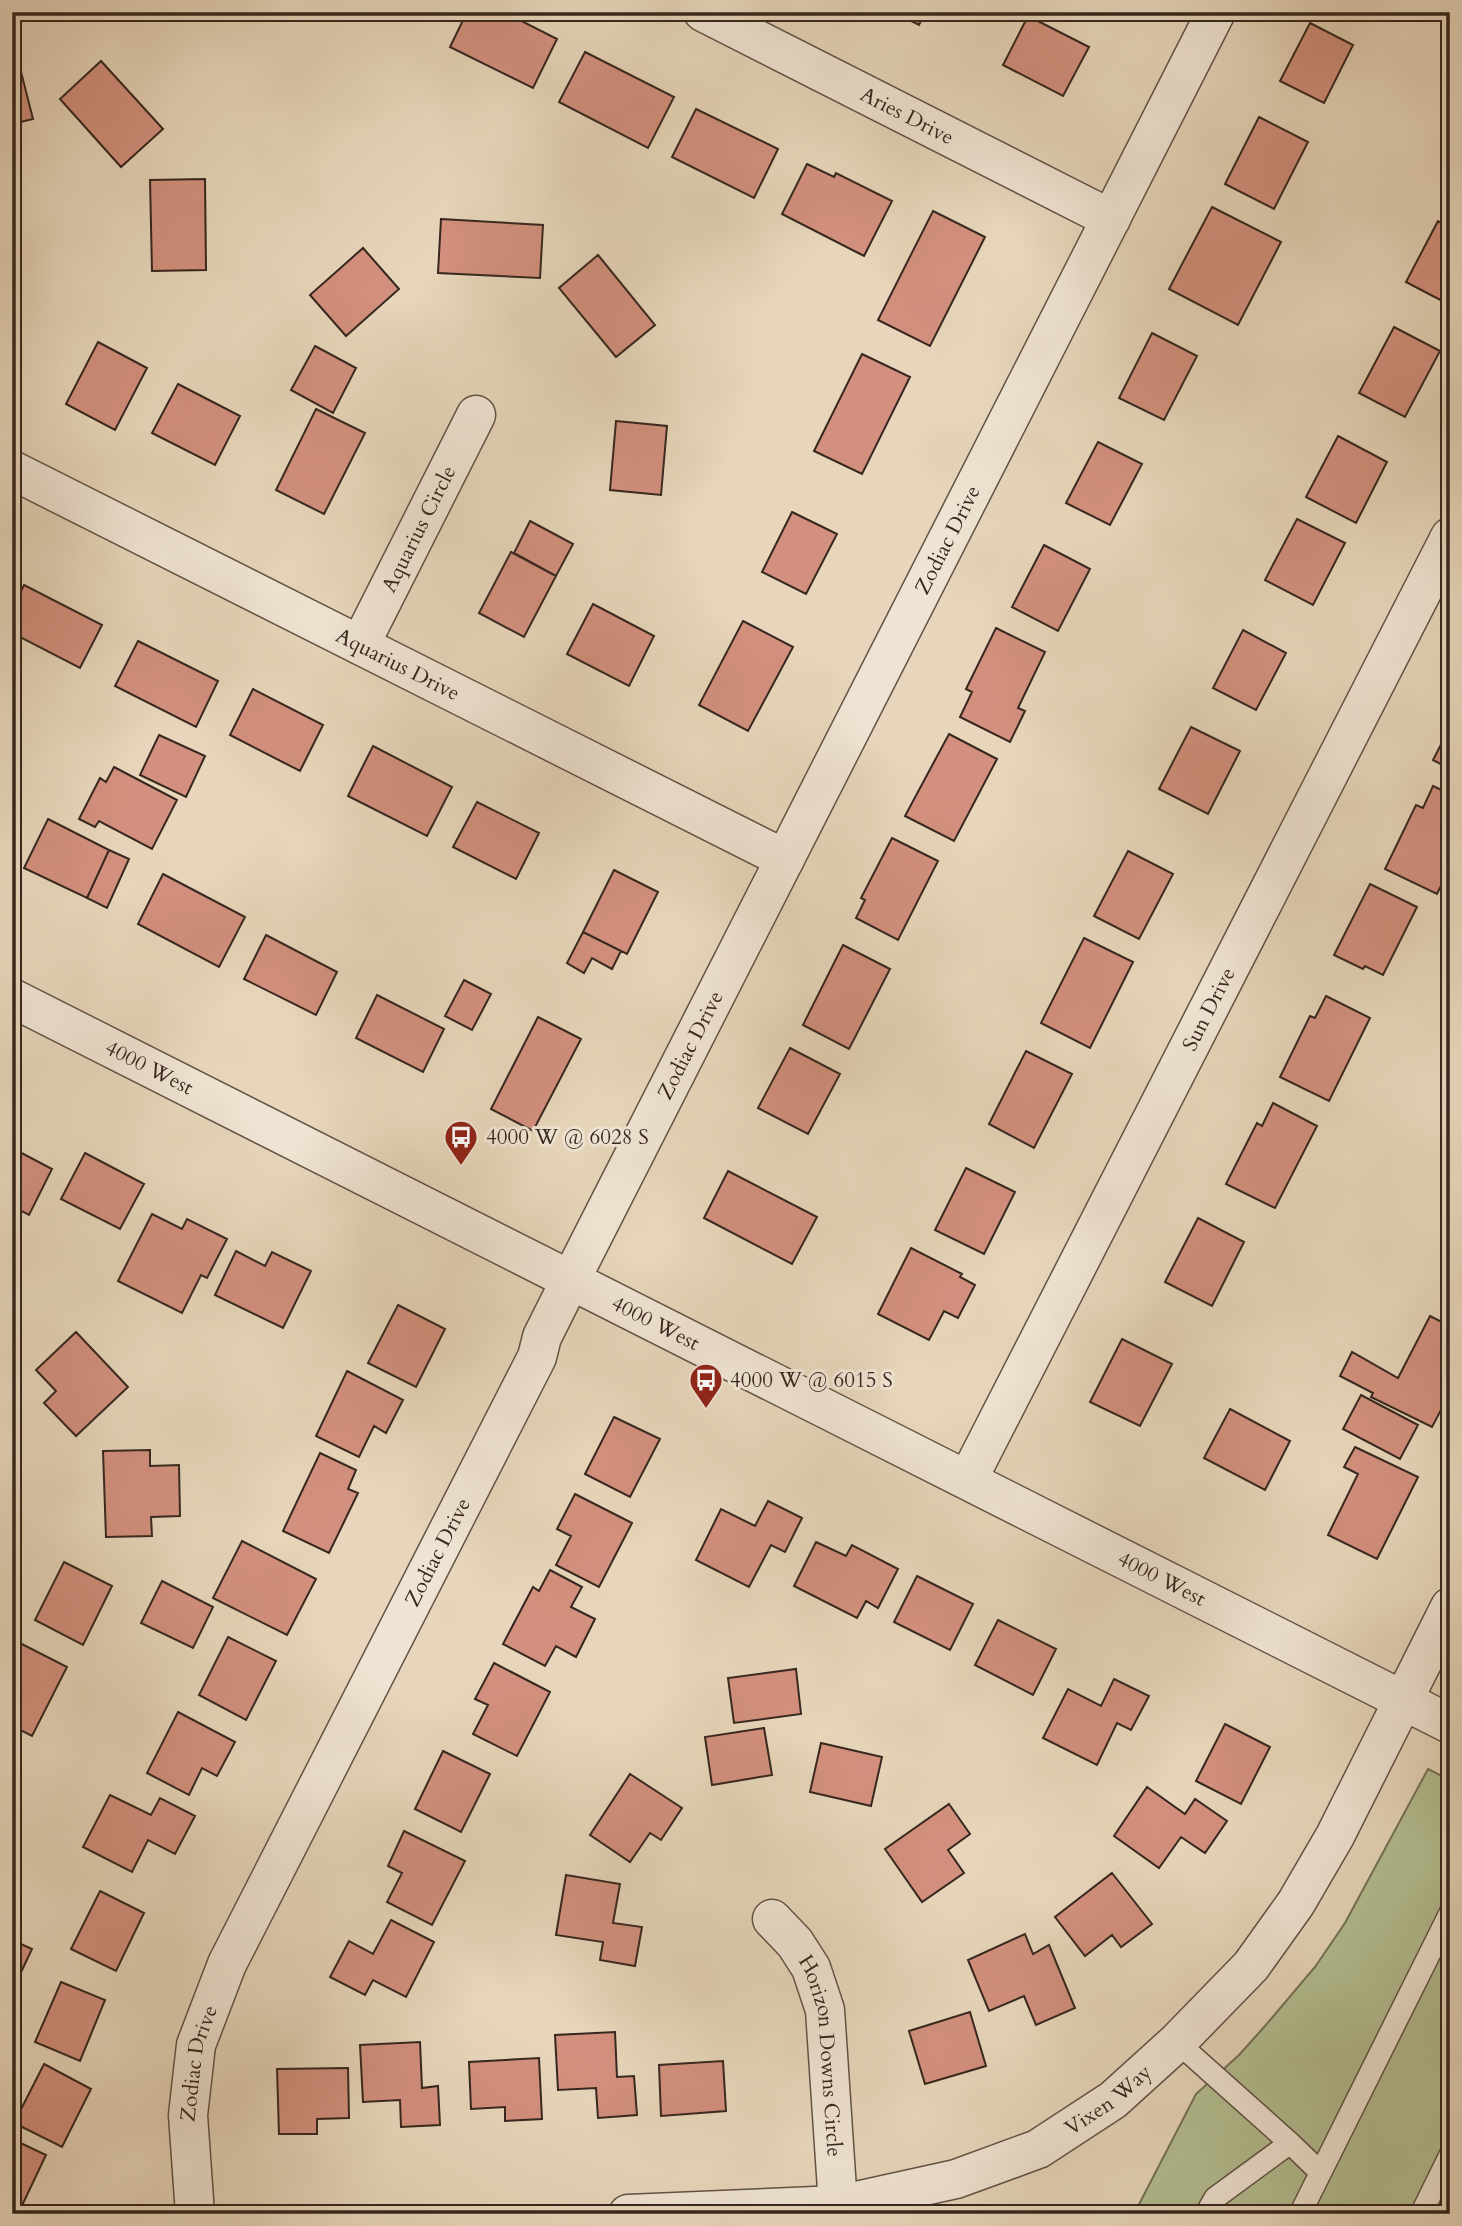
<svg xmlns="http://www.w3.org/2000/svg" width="1462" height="2226" font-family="Cardo,serif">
  <rect width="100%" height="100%" fill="#e7d6bb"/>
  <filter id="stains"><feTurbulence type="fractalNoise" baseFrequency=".00286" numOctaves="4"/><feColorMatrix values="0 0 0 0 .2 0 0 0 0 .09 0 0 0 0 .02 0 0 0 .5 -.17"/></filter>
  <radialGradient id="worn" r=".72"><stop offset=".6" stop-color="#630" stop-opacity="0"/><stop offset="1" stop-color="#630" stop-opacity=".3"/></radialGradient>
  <path fill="#b3be92" stroke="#747258" stroke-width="2" d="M1428,1769l22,11v434h-316l62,-120 43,-39 26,-29 50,-59 30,-44z"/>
  <path fill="#d3907e" stroke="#36271f" stroke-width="2" d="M467,12h37l53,27 -24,49 -83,-41z
    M893,12h32l-6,13z
    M1028,16l61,31 -26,49 -60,-31z
    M1310,23l43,22 -29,58 -44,-22z
    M585,52l89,45 -26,51 -89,-46z
    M101,61l62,68 -42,38 -61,-68z
    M20,68l13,51 -21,5v-54z
    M696,109l82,40 -24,49 -82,-41z
    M1259,117l49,25 -34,67 -49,-25z
    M807,164l27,13 2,-4 56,28 -28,55 -82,-42z
    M205,179l1,91 -54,1 -2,-91z
    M1212,207l69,35 -43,83 -69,-36z
    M933,211l52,26 -55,109 -52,-26z
    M441,219l102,6 -3,53 -102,-5z
    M1438,221l12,7v77l-44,-23z
    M363,248l36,41 -53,47 -36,-41z
    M598,255l57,70 -39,32 -57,-69z
    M1394,327l46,24 -35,66 -46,-24z
    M1152,333l45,23 -33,64 -45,-22z
    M98,342l49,26 -32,62 -49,-26z
    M315,346l41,22 -23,45 -42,-23z
    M862,354l48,23 -48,97 -48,-23z
    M178,384l62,32 -25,49 -63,-32z
    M316,409l49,24 -41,81 -48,-24z
    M616,421l51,5 -6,69 -51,-5z
    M1338,436l49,26 -31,61 -50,-26z
    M1098,442l44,22 -32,61 -44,-22z
    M792,512l45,22 -31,60 -44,-22z
    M1297,519l48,24 -32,62 -48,-25z
    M530,521l43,23 -17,32 -42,-23z
    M1044,545l46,24 -32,62 -46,-24z
    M511,552l45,24 -32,61 -45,-24z
    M24,585l78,40 -22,43 -68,-35v-24z
    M593,604l61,32 -25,50 -62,-32z
    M743,621l50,26 -45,84 -49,-26z
    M996,628l49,24 -27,56 7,3 -15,31 -50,-25 12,-25 -6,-3z
    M1243,630l43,23 -30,57 -43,-22z
    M138,641l80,40 -22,46 -81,-41z
    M253,689l70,36 -23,46 -70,-36z
    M1191,727l49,24 -32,63 -49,-25z
    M1450,727v42l-17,-9z
    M949,734l48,25 -43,82 -49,-25z
    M159,735l46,21 -19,41 -46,-22z
    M373,746l79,41 -25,49 -79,-40z
    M114,767l63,33 -25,49 -53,-28 -4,6 -16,-8 21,-41 6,4z
    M1433,786l17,8v73l-13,27 -52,-25 31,-64 7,3z
    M477,802l62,31 -23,46 -63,-32z
    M48,819l61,31 -22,48 -63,-30z
    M892,838l46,23 -40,79 -42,-22 9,-18 -4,-2z
    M109,850l20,9 -22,49 -20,-10z
    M1128,851l45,23 -34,65 -45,-23z
    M614,870l44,22 -31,62 -44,-22z
    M163,874l82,43 -26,50 -81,-43z
    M1370,884l47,23 -34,68 -18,-9 -2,3 -29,-14z
    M583,932l38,19 -9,18 -20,-11 -8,15 -17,-10z
    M266,935l71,37 -21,43 -72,-36z
    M1084,938l49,24 -43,86 -49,-25z
    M843,945l47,24 -41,80 -46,-24z
    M464,980l27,14 -19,36 -27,-14z
    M377,995l67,34 -21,43 -67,-34z
    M1326,996l44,22 -41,83 -49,-24 30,-61 5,2z
    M538,1017l43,22 -48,92 -42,-22z
    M790,1048l50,26 -32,60 -50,-26z
    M1026,1051l46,23 -38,74 -45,-24z
    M1273,1103l44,23 -42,82 -49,-24 31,-61 5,3z
    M12,1148l40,21 -23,46 -17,-9z
    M85,1153l59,31 -24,45 -59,-30z
    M966,1168l49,24 -31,62 -49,-24z
    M728,1171l89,46 -25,47 -88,-46z
    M152,1214l30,15 5,-10 40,20 -20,39 -6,-3 -19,38 -64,-32z
    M1198,1218l46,24 -32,64 -47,-24z
    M911,1248l51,26 -2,3 15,8 -17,33 -14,-7 -15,29 -51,-26z
    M236,1251l29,15 7,-14 39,19 -28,57 -68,-33z
    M398,1305l47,24 -29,58 -48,-24z
    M1430,1316l20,10v67l-18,34 -61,-30 2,-4 -33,-17 12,-24 46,26z
    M76,1332l52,55 -52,49 -32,-33 12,-12 -20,-21z
    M1122,1339l50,25 -32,62 -50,-24z
    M347,1371l56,29 -17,33 -12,-7 -15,31 -43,-21z
    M1361,1395l57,30 -18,34 -57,-30z
    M1230,1409l60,32 -25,49 -61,-32z
    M614,1417l46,22 -30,58 -45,-23z
    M1355,1447l63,30 -41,82 -49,-24 30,-61 -14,-7z
    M150,1450v16l29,-1 1,51 -29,1 1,19 -46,1 -3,-86z
    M320,1453l36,17 -8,19 10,4 -29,60 -46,-22z
    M575,1494l57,29 -33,64 -43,-22 15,-29 -14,-7z
    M768,1501l34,17 -17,34 -14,-7 -22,42 -53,-27 25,-51 34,17z
    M242,1541l74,38 -29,56 -74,-37z
    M816,1542l30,14 6,-11 46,24 -20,39 -12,-7 -9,17 -63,-32z
    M64,1562l48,24 -29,59 -48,-25z
    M550,1570l32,17 -11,20 24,12 -19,38 -20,-11 -11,20 -42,-22 30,-57 6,4z
    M917,1576l56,28 -23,46 -56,-28z
    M162,1581l51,26 -20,41 -52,-25z
    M998,1620l58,29 -23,46 -58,-30z
    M228,1637l48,24 -30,59 -47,-25z
    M12,1639l55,28 -35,69 -20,-10z
    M494,1663l56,29 -33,64 -44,-22 15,-29 -13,-6z
    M796,1669l5,45 -67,9 -6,-45z
    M1114,1679l35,17 -18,34 -14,-7 -20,42 -54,-27 25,-49 33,17z
    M178,1712l57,30 -18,34 -15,-8 -13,27 -42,-22z
    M1225,1724l45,23 -29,57 -45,-23z
    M764,1728l8,47 -60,10 -7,-48z
    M821,1743l61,14 -11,49 -61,-14z
    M443,1751l47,23 -29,58 -46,-23z
    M630,1774l52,34 -21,32 -11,-7 -20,29 -40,-27z
    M1147,1787l38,27 10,-15 32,22 -22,32 -24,-16 -22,31 -45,-32z
    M110,1795l41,20 9,-17 35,18 -20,38 -27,-14 -16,32 -49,-25z
    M949,1804l21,30 -22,16 16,23 -42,29 -37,-53z
    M404,1831l61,30 -33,64 -45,-23 15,-29 -14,-7z
    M1112,1873l40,51 -31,23 -9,-12 -27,21 -30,-39z
    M566,1875l54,9 -7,39 29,4 -7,39 -35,-6 3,-18 -47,-7z
    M100,1891l44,22 -28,58 -45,-22z
    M391,1920l43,22 -28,55 -33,-17 -8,15 -35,-18 19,-36 24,13z
    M1025,1934l8,20 16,-9 26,63 -39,17 -12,-29 -35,15 -21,-51z
    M12,1940l20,9 -17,36 -3,-2z
    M61,1982l44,18 -25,61 -45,-19z
    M970,2012l16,54 -61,18 -16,-53z
    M615,2032l2,45 17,-1 3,39 -39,3 -2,-30 -38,2 -3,-55z
    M420,2042l2,46 16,-2 2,39 -39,2 -1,-27 -37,2 -3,-57z
    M539,2058l3,61 -37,2v-14l-34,2 -2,-47z
    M723,2061l3,50 -65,5 -2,-51z
    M44,2064l47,25 -29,58 -48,-24z
    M348,2068l1,50 -32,1v15h-38l-2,-65z
    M12,2139l34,16 -28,59h-6z"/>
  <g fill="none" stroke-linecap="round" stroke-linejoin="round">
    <defs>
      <path id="service" d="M1177,2042l113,101 30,29
        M1206,2214l9,-16 75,-55
        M1300,2214l150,-301
        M1421,2214l29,-59"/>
      <g id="minor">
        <path id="s1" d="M703,12l408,207"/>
        <path id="s2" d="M12,470l773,389"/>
        <path id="s3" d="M360,645l116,-230"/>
        <path id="s4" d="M968,1479l482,-942"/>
        <path id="s5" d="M772,1919l23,24 16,25 14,42 13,195"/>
        <path id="s6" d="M195,2214l-7,-99 8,-70 31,-81 310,-607 5,-20 28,-56 646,-1269"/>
        <path id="s7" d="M628,2214l210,-9 118,-26 82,-30 75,-49 64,-58 74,-76 45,-63 39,-67 115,-229"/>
      </g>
      <g id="tertiary">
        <path id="s8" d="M12,998l1438,726"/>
      </g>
    </defs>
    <use href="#service" stroke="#625346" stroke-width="24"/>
    <use href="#minor" stroke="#625346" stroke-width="41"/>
    <use href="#tertiary" stroke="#625346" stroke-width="41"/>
    <use href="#service" stroke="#efe4d3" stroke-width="21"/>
    <use href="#minor" stroke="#efe4d3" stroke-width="38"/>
    <use href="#tertiary" stroke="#efe4d3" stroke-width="38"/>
  </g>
  <defs>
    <symbol id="bus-pin" viewBox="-11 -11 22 30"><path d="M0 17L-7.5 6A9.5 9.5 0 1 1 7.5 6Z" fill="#8f2418" stroke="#efe4d3"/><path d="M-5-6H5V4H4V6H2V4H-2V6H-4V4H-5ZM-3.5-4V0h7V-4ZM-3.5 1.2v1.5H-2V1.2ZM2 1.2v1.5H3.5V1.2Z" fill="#fff"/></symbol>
  </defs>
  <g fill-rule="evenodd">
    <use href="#bus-pin" x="442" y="1118" width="38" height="52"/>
    <use href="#bus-pin" x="687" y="1361" width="38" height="52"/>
  </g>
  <g text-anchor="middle" stroke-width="6" stroke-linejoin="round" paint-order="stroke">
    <g font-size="21" fill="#36271f" stroke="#efe4d3">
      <text dy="7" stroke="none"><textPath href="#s1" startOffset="229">Aries Drive</textPath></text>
      <text dy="7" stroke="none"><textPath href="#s3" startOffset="130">Aquarius Circle</textPath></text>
      <text dy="7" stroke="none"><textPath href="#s6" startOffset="1853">Zodiac Drive</textPath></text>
      <text dy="7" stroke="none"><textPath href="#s2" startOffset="432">Aquarius Drive</textPath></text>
      <text dy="7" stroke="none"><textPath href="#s4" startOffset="528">Sun Drive</textPath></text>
      <text dy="7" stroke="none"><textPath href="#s6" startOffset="1286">Zodiac Drive</textPath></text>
      <text dy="7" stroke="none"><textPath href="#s8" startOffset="154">4000 West</textPath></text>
      <text dy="7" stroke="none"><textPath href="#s8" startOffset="721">4000 West</textPath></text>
      <text dy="7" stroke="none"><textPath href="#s6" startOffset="719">Zodiac Drive</textPath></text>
      <text dy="7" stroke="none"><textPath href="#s8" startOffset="1288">4000 West</textPath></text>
      <text dy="7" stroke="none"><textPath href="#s5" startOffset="152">Horizon Downs Circle</textPath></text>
      <text dy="7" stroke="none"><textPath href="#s6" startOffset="152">Zodiac Drive</textPath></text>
      <text dy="7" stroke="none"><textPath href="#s7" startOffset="504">Vixen Way</textPath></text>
    </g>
    <g font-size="21" fill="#36271f" stroke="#efe4d3" text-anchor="start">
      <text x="486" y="1144">4000 W @ 6028 S</text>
      <text x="730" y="1387">4000 W @ 6015 S</text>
    </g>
  </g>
  <rect width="1462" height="2226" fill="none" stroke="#e7d6bb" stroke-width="42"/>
  <rect x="14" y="14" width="1434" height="2198" fill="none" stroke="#36271f" stroke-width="3.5"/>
  <rect x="21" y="21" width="1420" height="2184" fill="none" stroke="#36271f" stroke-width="2"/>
  <rect width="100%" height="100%" filter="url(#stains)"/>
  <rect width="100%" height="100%" fill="url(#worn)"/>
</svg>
